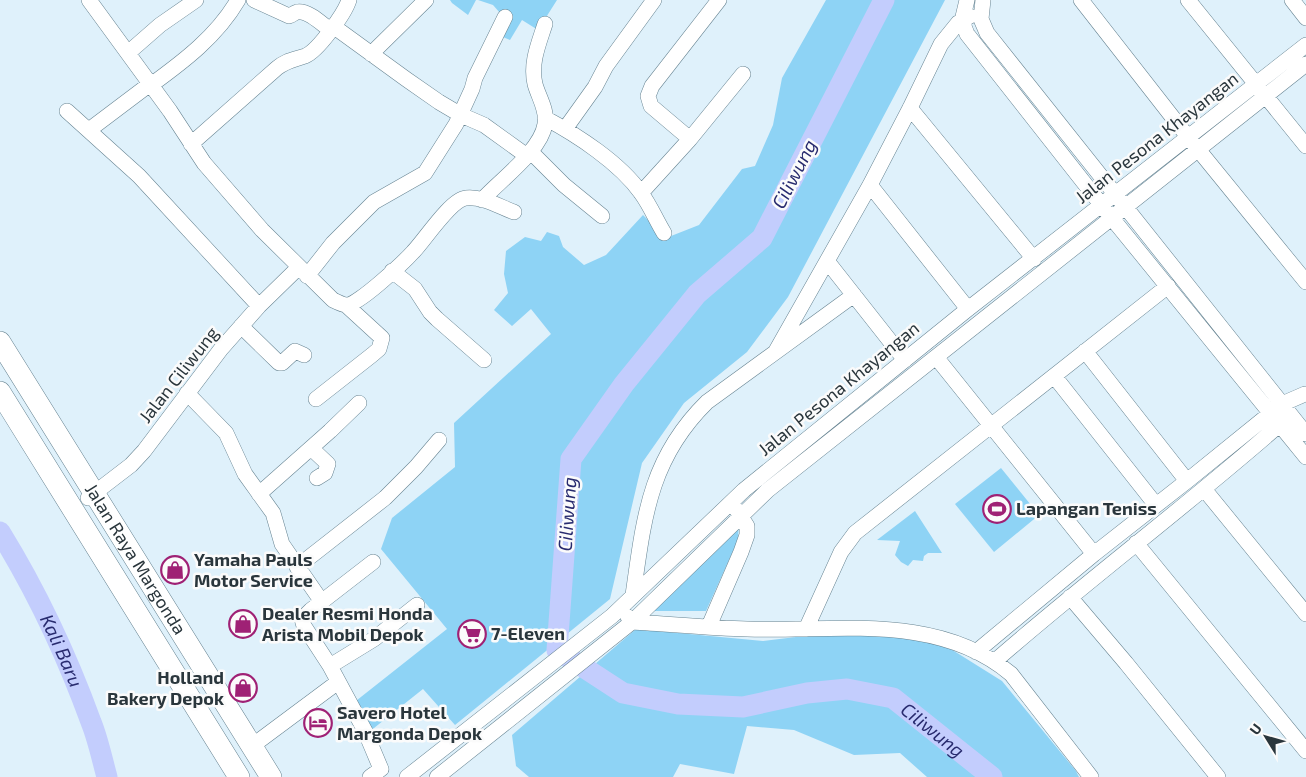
<svg xmlns="http://www.w3.org/2000/svg" width="1306" height="777" font-family="'Exo 2',sans-serif">
  <rect width="100%" height="100%" fill="#dff1fb"/>
  <path fill="#8ed3f5" d="M450,0h26l-8,15 -16,-12z
    M478,0h79l-19,30 -16,-10 -12,20 -19,-8 9,-19 -7,-8z
    M826,0h119l-157,297 -41,55 -63,51 -42,60 -32,136 -155,126 -32,-36 -59,47 -17,-28 100,-79 -66,-80 11,-31 63,-51 -1,-44 97,-89 -20,-25 -19,17 -18,-16 14,-17 -4,-19 2,-23 19,-14 16,4 6,-9 12,4 4,11 21,18 22,-10 37,-40 23,23 33,-13 43,-56 13,-3 18,-41 9,-47z
    M1001,468l38,47 -45,37 -39,-48z
    M915,511l27,42h-14l-4,3 -1,5 -10,-1 -5,6 -7,-4 -6,-7 5,-14 -23,-1z
    M739,521l-1,19 -32,71h-53z
    M878,627l60,14 64,40 74,90 3,6h-152l-27,-24 -46,2 -60,-25 -47,-4 -13,48 -54,-10 -7,13h-144l-13,-11 -4,-31 124,-106 127,12z"/>
  <g fill="none" stroke-linecap="round" stroke-linejoin="round">
    <g stroke="#c3cdfd" stroke-width="21">
      <path id="s1" d="M884,0l-122,238 -65,56 -73,90 -53,75 -14,191 66,43 55,11 65,3 64,-14 40,-4 46,9 99,79"/>
      <path id="s2" d="M0,532c37,60 67,124 91,190 7,17 11,37 16,55"/>
    </g>
    <defs>
      <path id="minor" d="M89,0l81,111 34,52 58,67 71,70c4,2 10,5 14,5 11,0 57,-43 66,-53 11,-11 38,-53 53,-54 16,-2 34,9 48,14
        M254,0l35,16c3,-1 5,-3 8,-4 11,-2 25,12 33,18
        M967,0l-5,21 5,13 144,183 195,240
        M983,0l-2,19 6,14 319,401
        M1081,0l107,137 118,145
        M1188,0l118,146
        M1292,0l14,18
        M333,26l73,53 33,23 22,13 23,10 43,31
        M128,53l32,-28 36,-25
        M371,54l55,-54
        M151,85c33,-24 66,-49 87,-85
        M910,108l124,151
        M67,111l72,65 120,130
        M545,118c32,17 75,45 96,75 9,12 15,27 23,40
        M565,129l30,-42 11,-21 48,-66
        M89,130l61,-46
        M690,139l-39,-33 -3,-10 4,-10 67,-86
        M191,144l86,-76c10,-8 16,-8 28,-12 13,-5 40,-43 44,-56
        M531,152l33,33 38,31
        M870,185l98,124
        M641,193l49,-54 53,-65
        M482,200c18,-20 59,-49 63,-76 3,-13 -7,-28 -10,-40 -5,-21 4,-41 10,-60
        M827,261l78,99
        M392,271l23,18 15,23 7,7 47,41
        M307,276l26,-33 41,-41 51,-29 31,-49 16,-35 3,-11 30,-61
        M241,326l38,37h3l13,-12 9,4
        M776,351l94,-166 40,-77 31,-64 17,-21 12,-7
        M1085,351l102,130
        M936,357l158,197
        M1054,376l102,129
        M187,393l39,40 19,41 28,39 9,31 40,58
        M316,399l56,-44 7,-6 3,-11 -36,-33
        M311,448l17,16 -3,9 -8,5
        M1204,489l102,125
        M259,494l71,-63 29,-28
        M88,498l43,-33 13,-14 77,-102 38,-43 39,-38
        M1136,543l170,208
        M297,567l88,-69 31,-31 23,-27
        M633,595c11,-77 16,-136 74,-193l147,-107
        M1070,597l56,66 92,114
        M628,617l4,5c38,2 77,6 115,7 89,3 190,-17 264,45l80,103
        M709,626l32,-74 6,-17v-9l-11,-17
        M806,629l35,-77 14,-19 313,-247
        M976,652l118,-98 93,-73 95,-77 23,-10
        M995,661c95,-83 196,-158 291,-242
        M330,666l-26,-40 -2,-7 9,-9 62,-48
        M252,746l86,-64
        M370,777l11,-8 -16,-38 -35,-65 44,-27 43,-34
        M407,777l205,-161 132,-126 224,-181 338,-264
        M437,777l195,-155 136,-132 538,-426"/>
      <g id="highway">
        <path id="s3" d="M0,342l271,435"/>
        <path d="M0,392l239,385"/>
      </g>
    </defs>
    <use href="#minor" stroke="#678492" stroke-width="16"/>
    <use href="#highway" stroke="#678492" stroke-width="22"/>
    <use href="#minor" stroke="#fff" stroke-width="15"/>
    <use href="#highway" stroke="#fff" stroke-width="21"/>
  </g>
  <defs>
    <symbol id="stadium-ring" viewBox="-11 -11 22 22"><circle r="9.5" fill="#fbfbfb" stroke="#9f2175" stroke-width="1.5"/><path d="M0-5a6.5 5 0 1 0 0 10a6.5 5 0 1 0 0-10ZM-3.5-1.8h7v3.6h-7Z" fill="#9f2175"/></symbol>
    <symbol id="shop-ring" viewBox="-11 -11 22 22"><circle r="9.5" fill="#fbfbfb" stroke="#9f2175" stroke-width="1.5"/><path d="M-5-2.5h2.3a2.7 3.5 0 0 1 5.4 0H5L5.5 6h-11ZM-1.5-2.5h3a1.5 2.3 0 0 0-3 0Z" fill="#9f2175"/></symbol>
    <symbol id="supermarket-ring" viewBox="-11 -11 22 22"><circle r="9.5" fill="#fbfbfb" stroke="#9f2175" stroke-width="1.5"/><path d="M-6-5.5h2.5l.6 2H6L4.5 2H-2.5L-4.4-4H-6ZM-1.5 3.2a1.3 1.3 0 1 0 .1 0ZM3 3.2a1.3 1.3 0 1 0 .1 0Z" fill="#9f2175"/></symbol>
    <symbol id="hotel-ring" viewBox="-11 -11 22 22"><circle r="9.5" fill="#fbfbfb" stroke="#9f2175" stroke-width="1.5"/><path d="M-6-4.5h1.5V1H6V5H4.5V3h-9V5H-6ZM-4 0a1.8 1.8 0 1 1 3.6 0ZM.5 0V-2.5h3Q6-2.5 6 0Z" fill="#9f2175"/></symbol>
  </defs>
  <g fill-rule="evenodd">
    <use href="#stadium-ring" x="981" y="493" width="32" height="32"/>
    <use href="#shop-ring" x="159" y="554" width="32" height="32"/>
    <use href="#shop-ring" x="227" y="608" width="32" height="32"/>
    <use href="#supermarket-ring" x="456" y="618" width="32" height="32"/>
    <use href="#shop-ring" x="227" y="672" width="32" height="32"/>
    <use href="#hotel-ring" x="302" y="707" width="32" height="32"/>
  </g>
  <g text-anchor="middle" stroke-width="5" stroke-linejoin="round" paint-order="stroke">
    <g font-size="18" fill="#2a363c" stroke="#fbfbfb">
      <text transform="translate(1157 138) rotate(-38)" y="6">Jalan Pesona Khayangan</text>
      <text transform="translate(179 375) rotate(-52)" y="6">Jalan Ciliwung</text>
      <text transform="translate(839 389) rotate(-39)" y="6">Jalan Pesona Khayangan</text>
      <text dy="6" stroke="none"><textPath href="#s3" startOffset="256">Jalan Raya Margonda</textPath></text>
    </g>
    <g font-size="18" font-weight="bold" fill="#2a363c" stroke="#fbfbfb" text-anchor="start">
      <text x="1016" y="515">Lapangan Teniss</text>
      <text x="194" y="566">Yamaha Pauls<tspan x="194" dy="21">Motor Service</tspan></text>
      <text x="262" y="620">Dealer Resmi Honda<tspan x="262" dy="21">Arista Mobil Depok</tspan></text>
      <text x="491" y="640">7-Eleven</text>
      <text x="224" y="684" text-anchor="end">Holland<tspan x="224" dy="21">Bakery Depok</tspan></text>
      <text x="337" y="719">Savero Hotel<tspan x="337" dy="21">Margonda Depok</tspan></text>
    </g>
    <g font-size="19" font-style="italic" fill="#282b6f" stroke="#fbfbfb">
      <text transform="translate(794 174) rotate(-63)" y="7">Ciliwung</text>
      <text transform="translate(567 514) rotate(-86)" y="7">Ciliwung</text>
      <text dy="7" stroke="none"><textPath href="#s2" startOffset="134">Kali Baru</textPath></text>
      <text dy="7" stroke="none"><textPath href="#s1" startOffset="1156">Ciliwung</textPath></text>
    </g>
  </g>
  <g transform="translate(1266 737) rotate(307)" stroke="#fbfbfb" stroke-width="4" paint-order="stroke">
  <path d="M0-4L9 19L0 12L-9 19Z" fill="#2a363c"/>
  <text y="-8" font-size="14" font-weight="bold" text-anchor="middle" fill="#2a363c">U</text>
  </g>
</svg>
